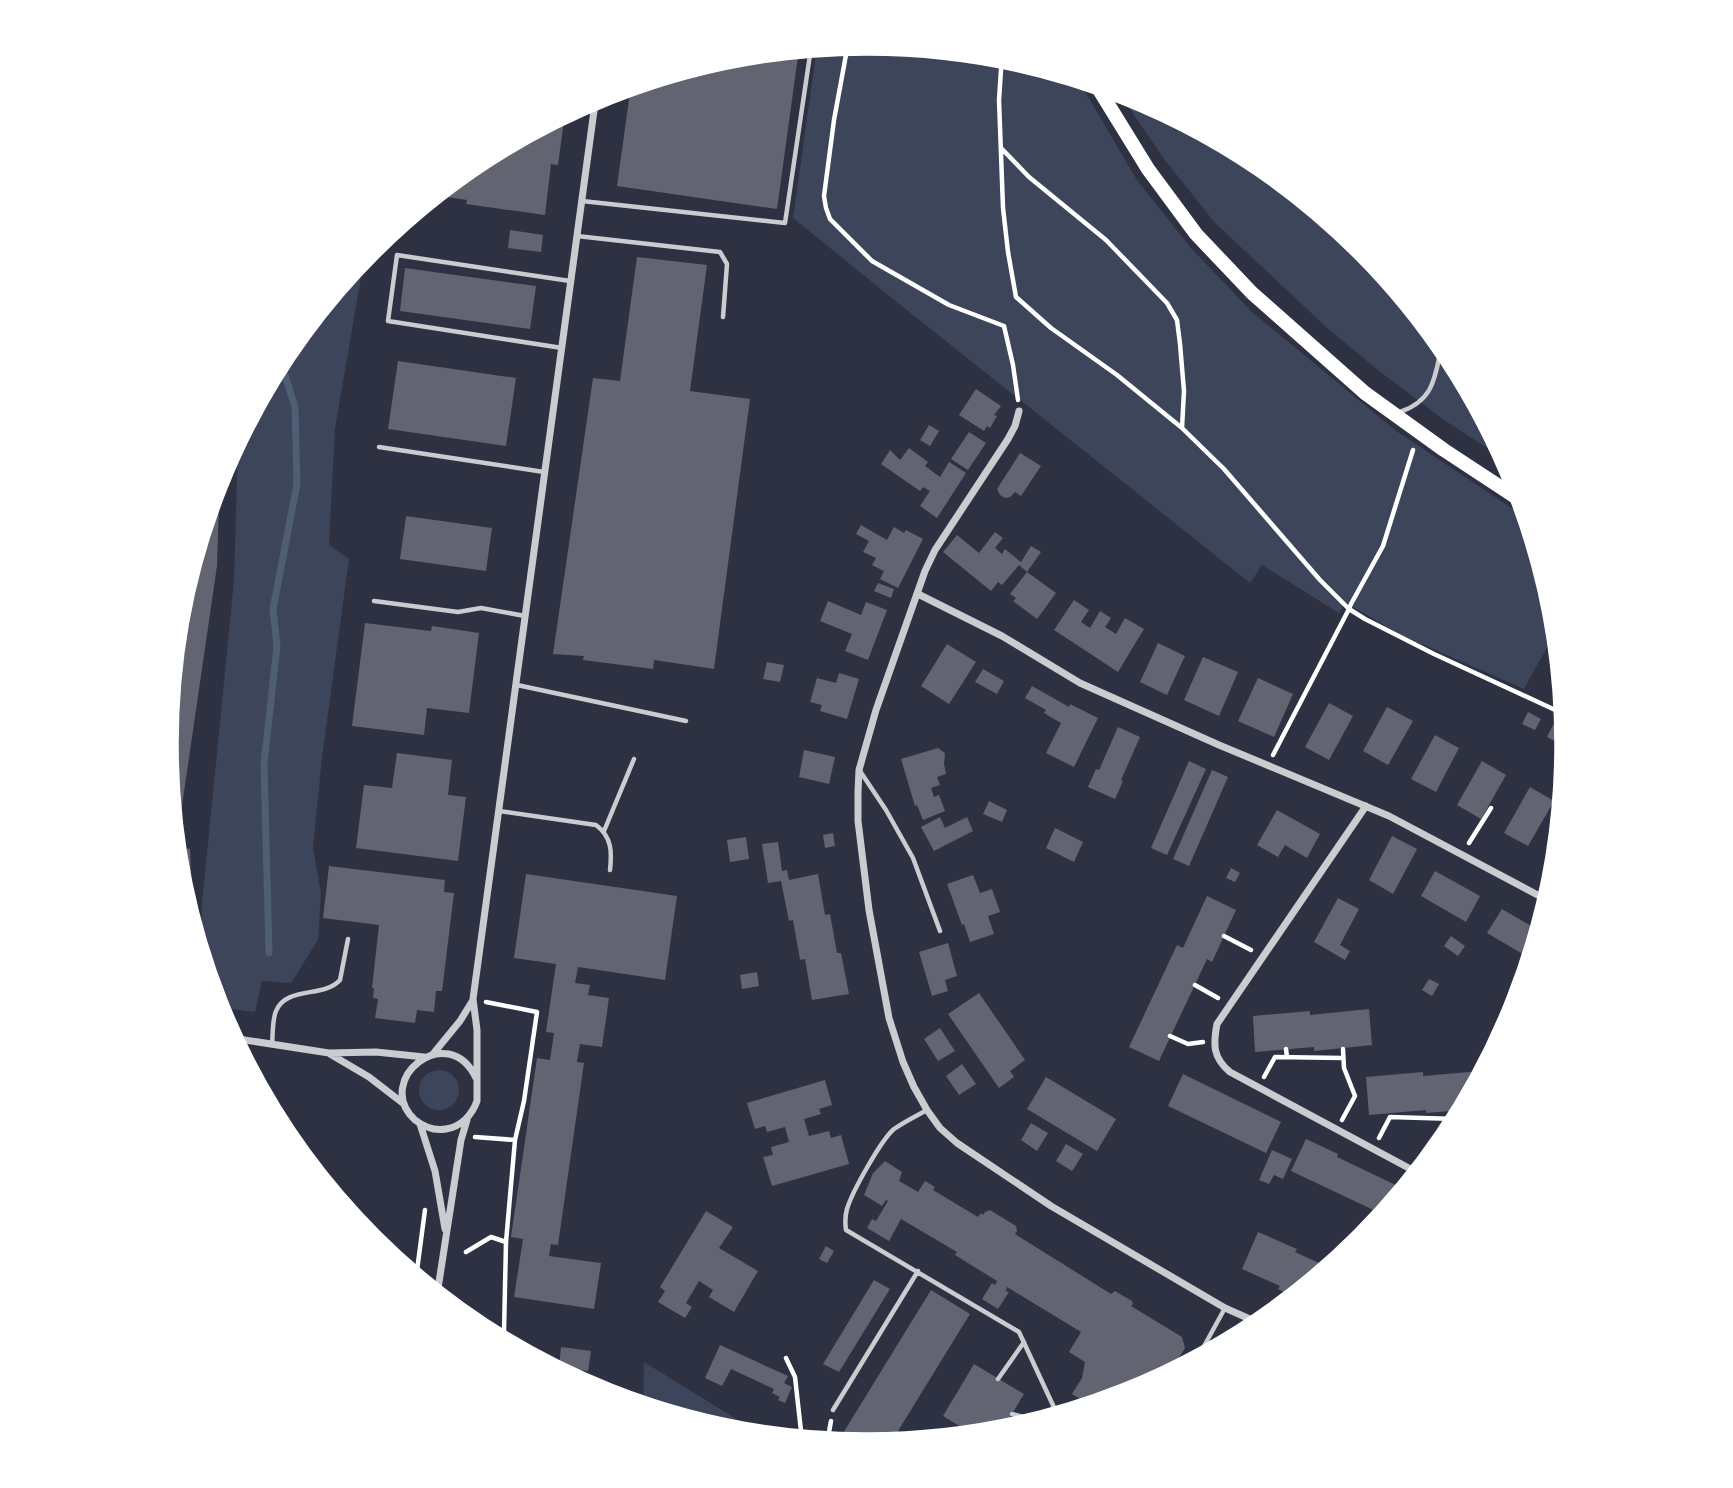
<svg xmlns="http://www.w3.org/2000/svg" width="1733" height="1488" font-family="Quicksand,sans-serif">
  <rect width="100%" height="100%" fill="#2d3142"/>
  <path fill="#3c4559" d="M867,42l137,14 73,22 60,102 53,67 62,65 143,118 133,89 27,88 2,22 -33,60 -125,-55 -54,-32 -6,11 -77,-48 -12,18 -357,-284 -100,-81 24,-171z
    M1117,90l19,6 121,65 106,87 87,106 57,107 -63,-41 -65,-49 -53,-44 -52,-49 -59,-55 -51,-64z
    M365,254l-30,175 -6,116 20,14 -27,199 -9,90 8,45 -3,47 -27,43 -29,-2 -7,31 -39,-5 -15,-49 1,-55 32,-322 4,-143 45,-84z
    M419 1090a20 20 0 1 1 40 0a20 20 0 1 1-40 0Z
    M644,1362l120,74 -35,-4 -86,-26z"/>
  <g fill="none" stroke-linecap="round" stroke-linejoin="round">
    <path stroke="#4f5d75" stroke-width="7" d="M269,953l-5,-189 13,-118 -4,-37 24,-125 -2,-77 -15,-48"/>
  </g>
  <path fill="#626471" d="M799,49l-22,160 -160,-23 14,-101 99,-30z
    M565,113l-7,52 -7,-1 -6,51 -79,-11 1,-4 -33,-5 43,-35 4,-2 11,2 2,-9z
    M510,230l33,5 -2,17 -33,-4z
    M637,257l70,8 -17,126 60,8 -36,270 -60,-9 -1,9 -70,-9 1,-4 -31,-2 40,-276 27,3z
    M405,268l131,18 -6,43 -130,-18z
    M398,361l118,17 -10,68 -118,-17z
    M976,389l25,17 -7,9 3,1 -7,12 -3,-2 -3,5 -25,-16z
    M929,425l10,6 -9,15 -10,-6z
    M969,432l17,11 -18,27 -17,-11z
    M909,448l19,14 -3,4 15,11 9,-15 17,11 -29,45 -17,-12 10,-15 -7,-4 -3,4 -39,-27 9,-14 10,10z
    M1020,453l21,13 -20,30 -6,-4 -5,5 -5,1 -5,-3 -3,-6z
    M220,471l-3,95 -41,281 14,2 2,51 -8,-1 -6,-18 -13,-137 13,-137z
    M406,516l86,12 -6,43 -86,-12z
    M861,525l26,15 7,-13 10,6 2,-3 17,9 -25,49 -18,-9 4,-8 -12,-6 4,-7 -13,-6 6,-11 -13,-7z
    M995,532l8,6 -8,10 7,6 3,-5 16,13 10,-16 10,6 -14,20 29,21 -19,26 -24,-18 3,-3 -6,-4 17,-22 -8,-7 -17,20 -4,-3 -7,9 -48,-39 14,-17 22,18z
    M878,583l16,6 -3,9 -17,-7z
    M1074,600l15,10 -8,12 9,6 10,-17 11,7 -6,9 11,7 9,-16 19,11 -26,43 -64,-42z
    M828,601l33,14 5,-13 21,8 -19,50 -23,-9 7,-17 -32,-13z
    M365,623l66,8 1,-5 47,7 -10,80 -42,-5 -3,27 -72,-9z
    M1158,643l27,13 -18,39 -27,-13z
    M947,644l29,18 -27,42 -28,-18z
    M1203,657l35,15 -19,44 -35,-16z
    M767,662l17,3 -4,17 -17,-3z
    M983,669l21,12 -7,13 -22,-12z
    M839,673l20,6 -12,40 -27,-8 2,-6 -12,-3 7,-24 19,5z
    M1258,678l35,16 -19,43 -36,-16z
    M1032,686l37,21 1,-3 28,14 -24,49 -28,-14 15,-30 -17,-10 2,-3 -21,-12z
    M1329,703l24,13 -24,44 -24,-13z
    M1387,707l26,14 -25,44 -25,-14z
    M1528,712l13,7 -6,11 -13,-6z
    M1553,725l14,7 -7,12 -13,-7z
    M1118,727l22,10 -19,43 2,1 -8,18 -27,-12 8,-18 3,1z
    M1435,735l24,13 -23,44 -25,-13z
    M938,748l7,5 -1,11 2,10 -9,3 3,8 -9,3 3,9 5,-2 6,16 -22,9 -6,-15 -2,1 -14,-47z
    M804,750l31,7 -6,27 -30,-7z
    M397,753l55,7 -4,35 18,2 -8,64 -102,-13 8,-63 28,3z
    M1189,761l17,8 -39,86 -16,-7z
    M1482,761l24,14 -25,44 -24,-14z
    M1212,770l16,7 -39,89 -16,-7z
    M1530,787l24,14 -26,45 -24,-13z
    M989,801l18,9 -5,12 -19,-8z
    M1277,810l43,24 -13,24 -22,-13 -7,12 -21,-12z
    M940,817l5,11 22,-11 6,14 -39,20 -13,-24z
    M1055,828l28,14 -9,20 -28,-14z
    M833,833l2,13 -10,2 -2,-13z
    M1392,836l25,13 -24,45 -24,-14z
    M746,837l3,22 -19,3 -3,-22z
    M778,842l4,29 5,-1 2,10 29,-6 7,41 5,-1 7,39h4l8,41 -37,6 -7,-41 -5,1 -7,-40 -4,1 -8,-40 -13,2 -6,-39z
    M329,866l116,14 -1,12 10,1 -12,98h-6l-2,21 -17,-2 -2,13 -40,-5 3,-19 -5,-1 1,-10h-2l7,-63 -56,-7z
    M1231,868l9,5 -5,9 -9,-4z
    M1435,871l45,25 -14,26 -45,-26z
    M526,874l151,22 -12,84 -87,-13 -3,16 15,2 -2,10 21,3 -7,49 -22,-3 -3,18 7,1 -26,182 -7,-1 -2,12 52,7 -7,46 -80,-12 9,-58 -12,-2 26,-179 13,2 4,-27 -8,-1 10,-68 -42,-6z
    M973,875l7,18 12,-4 8,23 -12,4 6,18 -24,8 -6,-18 -2,1 -15,-41z
    M1207,896l29,14 -24,52 -5,-3 -48,102 -30,-14 48,-102 6,3z
    M1338,898l21,11 -19,36 10,6 -5,9 -31,-18z
    M1502,909l38,22 -9,28 -44,-26z
    M1451,936l14,10 -7,10 -14,-10z
    M948,943l9,33 -12,4 3,11 -16,5 -13,-44z
    M757,972l2,14 -17,3 -2,-14z
    M1429,979l10,5 -7,12 -10,-6z
    M979,993l46,67 -15,11 4,6 -15,11 -51,-74z
    M1369,1009l3,36 -58,6v-4l-59,5 -2,-36 57,-5v4z
    M940,1028l15,23 -17,10 -14,-22z
    M962,1064l14,20 -17,11 -13,-19z
    M1481,1071v5l-18,34 -37,3v-3l-57,5 -3,-38 57,-5v4z
    M1183,1074l98,48 -15,31 -98,-47z
    M1046,1077l70,42 -19,32 -70,-42z
    M825,1080l7,25 -13,4 2,5 -17,5 5,17 20,-5 2,7 10,-3 8,29 -77,22 -9,-29 10,-2 -2,-8 18,-5 -4,-15 -18,5 -2,-6 -10,3 -8,-26z
    M1031,1123l17,10 -11,18 -16,-11z
    M1306,1139l32,15 -1,3 67,32 -1,2 -19,24 -93,-44z
    M1066,1144l17,10 -11,17 -16,-10z
    M1272,1150l20,9 -9,20 -9,-4 -5,9 -10,-4z
    M885,1161l17,11 -3,9 19,11 7,-11 10,6 -2,3 45,27 3,-4 2,2 2,-3 5,-2 26,16 1,5 -2,3 96,60 4,-3 17,10 1,3 -2,2 51,31 3,11 -16,26 -34,19 -43,13 -20,-12 10,-16 3,-16 -16,-10 12,-20 -74,-45 -1,4 3,1 -11,17 -16,-10 10,-16 3,2 2,-4 -42,-26 2,-3 -56,-33 -12,22 -22,-13 5,-9 4,2 12,-20 -2,-1 -4,6 -18,-11 9,-22z
    M706,1211l27,16 -14,21 39,23 -24,41 -25,-15 4,-7 -14,-9 -13,22 6,4 -7,11 -27,-16 7,-11 -5,-4z
    M1258,1232l39,17 -2,3 33,15 -2,4 -32,26 -16,-8 2,-3 -38,-17z
    M826,1246l8,5 -7,12 -8,-4z
    M874,1280l16,9 -51,83 -16,-8z
    M931,1290l39,24 -80,130 -24,2 -29,-3z
    M720,1345l68,31 -4,7 8,4 -7,16 -7,-3 2,-3 -8,-4 2,-4 -43,-20 -9,17 -17,-8z
    M561,1347l30,4 -3,20 -29,-4z
    M974,1364l50,30 -15,25 13,8 -19,6 -29,2 -31,-19z"/>
  <g fill="none" stroke-linecap="round" stroke-linejoin="round">
    <path stroke="#fff" stroke-width="4.5" d="M848,44l-14,76 -10,76 2,12 4,11 42,42 77,44 55,21 9,39 5,35
      M1002,55l-3,45 4,108 5,44 8,45 35,31 66,47 65,53 42,41 96,111 29,29 16,10 69,35 132,61
      M1001,148l28,29 77,63 61,63 10,17 3,24 4,47 -2,37
      M1273,755l76,-146 2,-5 32,-58 30,-96
      M1469,843l22,-35
      M1545,885l12,-21
      M1224,936l27,14
      M1195,985l23,13
      M486,1002l51,10 -13,89 -9,39
      M1170,1036l18,8 15,-2
      M1286,1049l1,8
      M1264,1077l11,-20 68,1
      M1455,1111l1,11
      M1342,1120l13,-24 -11,-28 -1,-19
      M475,1137l40,3 -9,102
      M1379,1138l11,-21 66,2
      M466,1252l25,-15 15,5 -2,90
      M416,1278l9,-68
      M786,1358l9,19 7,63
      M831,1443l-2,-11 2,-11"/>
    <path stroke="#caccd0" stroke-width="4.5" d="M582,201l203,22 26,-175
      M577,236l143,16 7,12 -4,53
      M562,348l-174,-27 9,-66 173,26
      M1400,412c35,-12 35,-36 42,-68
      M379,447l165,25
      M374,601l84,11 23,-4 44,8
      M517,685l169,36
      M860,771l26,39 27,48 27,73
      M499,811l97,14c16,12 16,27 14,45
      M604,831l30,-72
      M272,1045c1,-11 0,-24 4,-34 10,-25 48,-13 64,-31l8,-41
      M927,1110c-11,6 -23,12 -33,19 -13,11 -42,63 -47,80 -2,7 -2,14 -1,21l173,102 39,84
      M1197,1359l28,-51
      M998,1379l26,-37
      M833,1410l85,-139
      M1012,1414l28,7"/>
    <path stroke="#caccd0" stroke-width="7" d="M1019,411l-4,15 -7,13 -73,111 -10,21 -49,139 -17,60 -1,22v29l11,89 20,108 14,44 11,25 13,23 13,18 17,15 94,63 174,102 36,16
      M918,594l84,42 78,47 139,62 170,71 160,85
      M1366,806l-149,218c-4,21 -4,34 13,48l188,101
      M232,1038l97,15 47,-1 48,5
      M330,1054l39,23 35,27
      M433,1054l27,-33 13,-21
      M476,1078c-28,-59 -104,2 -61,42 9,7 20,11 31,9 15,-2 26,-14 31,-28v-71l-4,-31 123,-903
      M420,1124l15,47 10,58
      M437,1295l24,-155 6,-20"/>
    <path stroke="#fff" stroke-width="14" d="M1095,83l53,86 48,65 56,59 113,100 79,57 79,52"/>
  </g>
  <path d="M0 0H1733V1488H0ZM866 54H867A689 689 0 0 1 1556 743V745A689 689 0 0 1 867 1434H866A689 689 0 0 1 177 745V743A689 689 0 0 1 866 54Z" fill="#fff" fill-rule="evenodd"/>
  <path fill="none" stroke="#fff" stroke-width="3.5" d="M866 54H867A689 689 0 0 1 1556 743V745A689 689 0 0 1 867 1434H866A689 689 0 0 1 177 745V743A689 689 0 0 1 866 54Z"/>
</svg>
